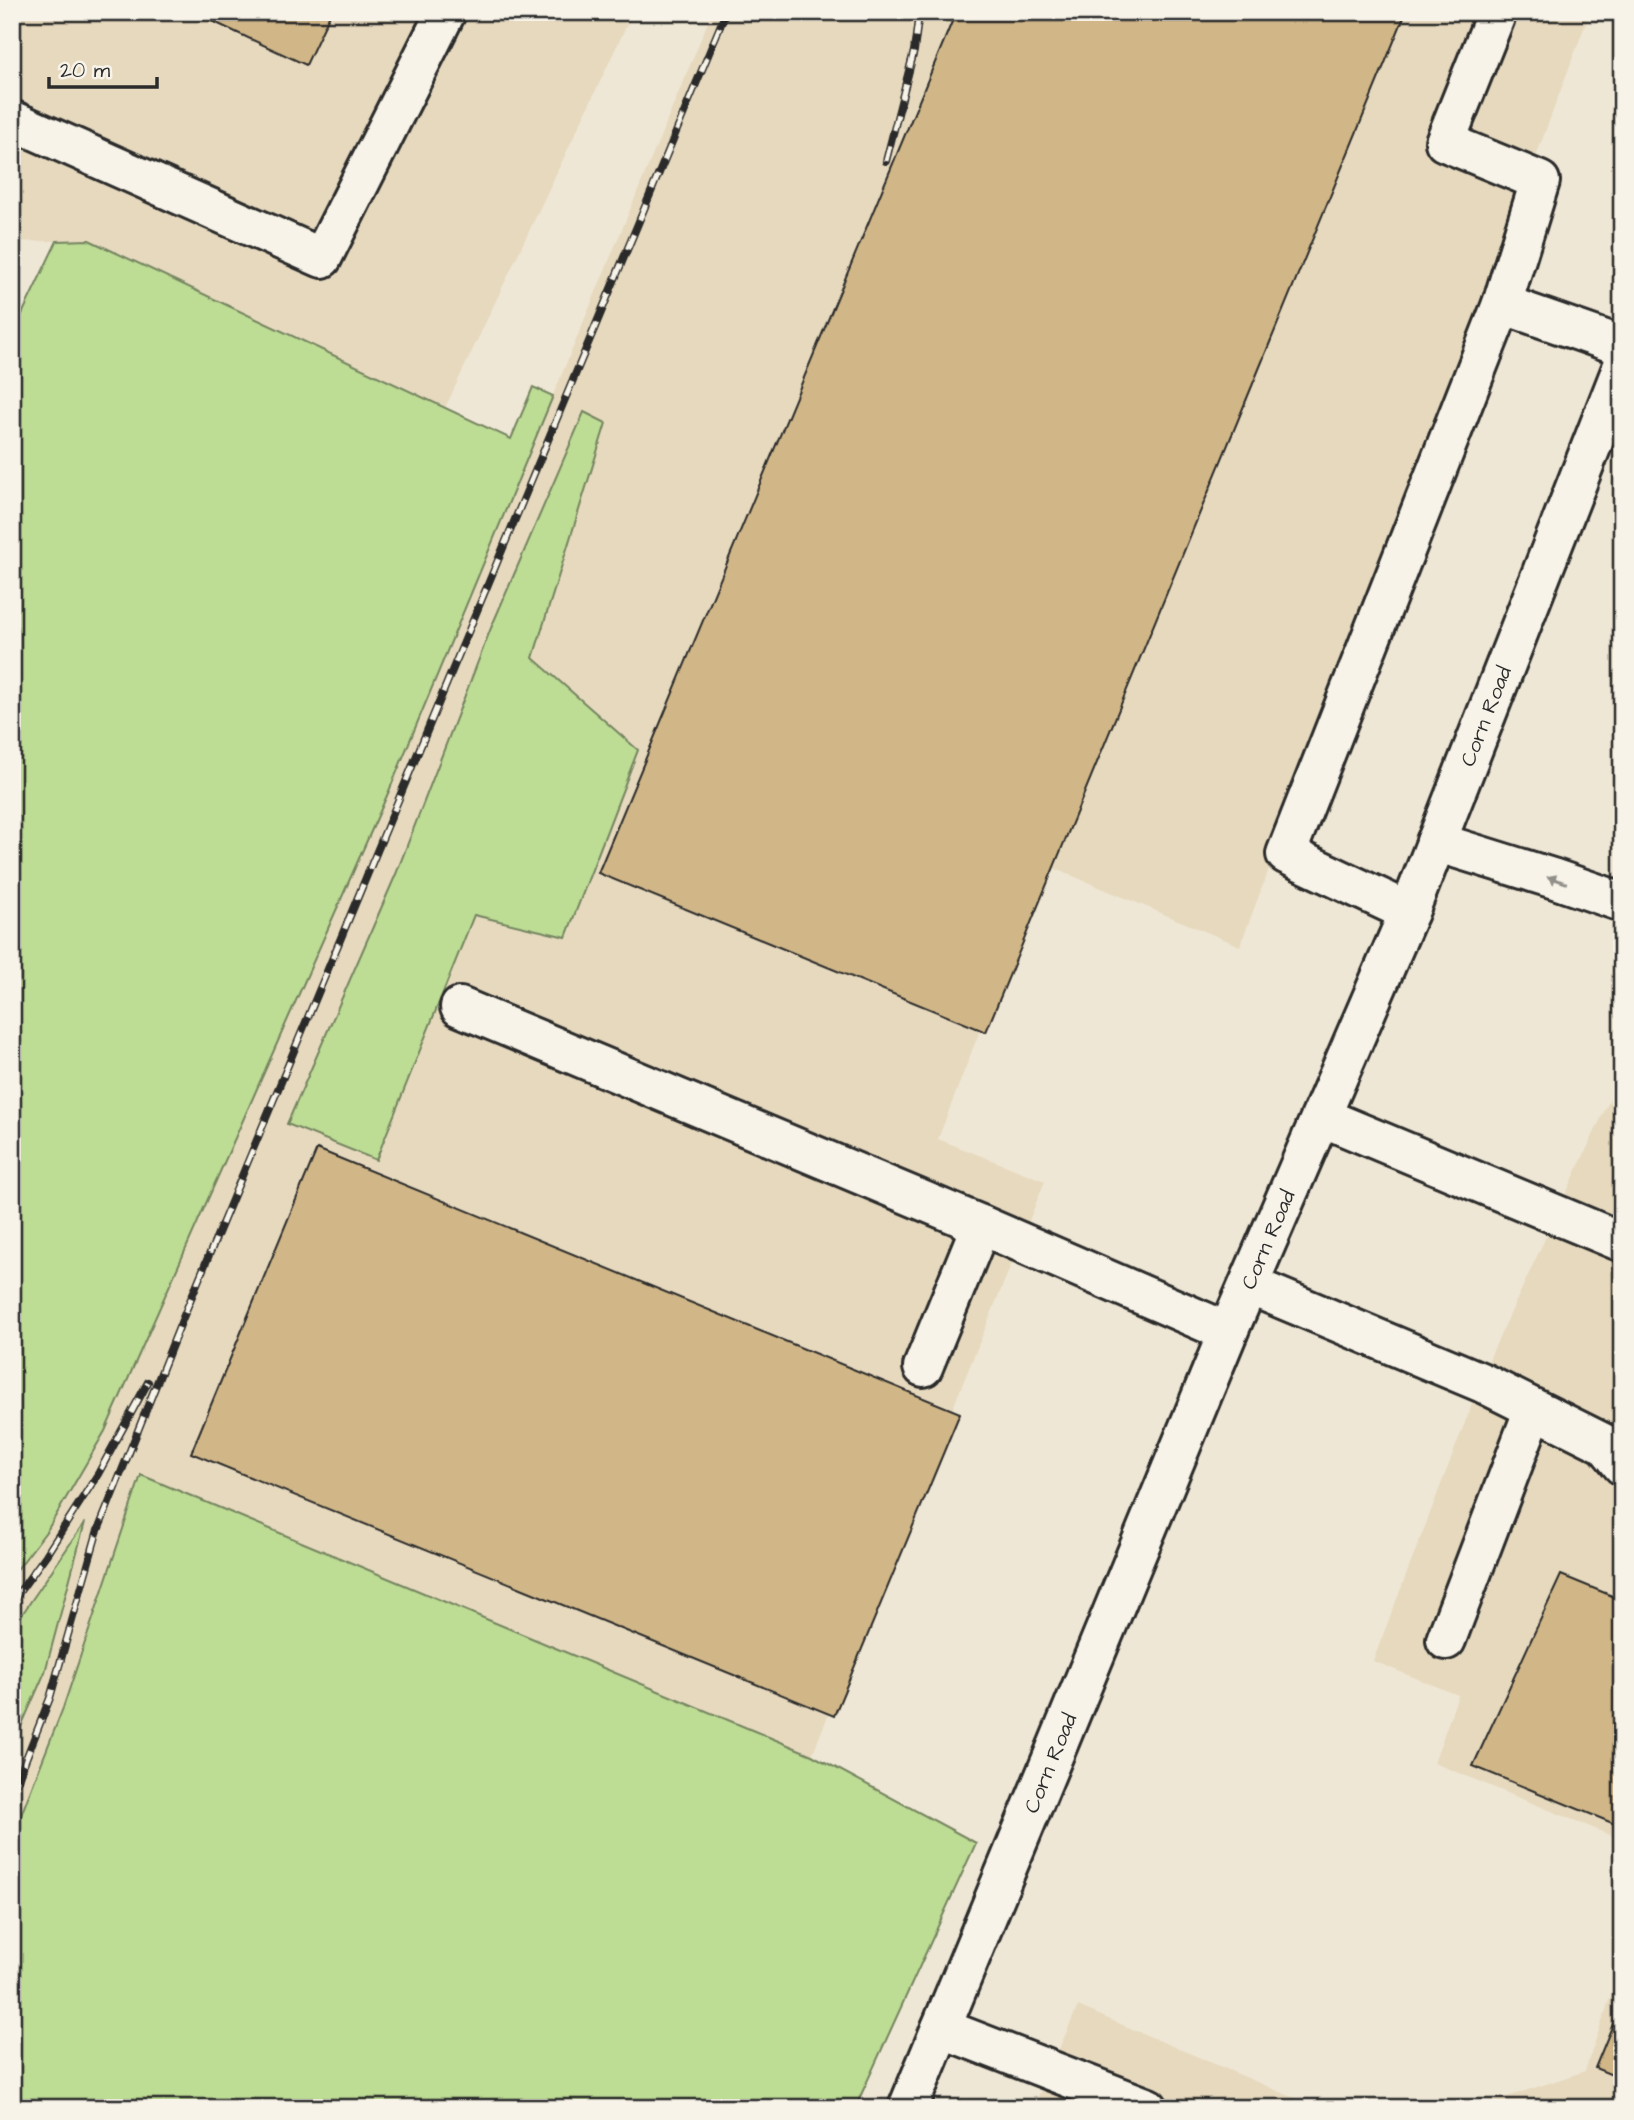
<svg xmlns="http://www.w3.org/2000/svg" width="1634" height="2120" font-family="'Architects Daughter',sans-serif">
  <rect width="100%" height="100%" fill="#efe7d5"/>
  <filter id="ink" filterUnits="userSpaceOnUse"><feTurbulence type="fractalNoise" baseFrequency=".0143" numOctaves="2"/><feDisplacementMap in="SourceGraphic" scale="14" xChannelSelector="R" yChannelSelector="G"/><feConvolveMatrix kernelMatrix="1 2 1 2 8 2 1 2 1" color-interpolation-filters="sRGB"/></filter>
  <g filter="url(#ink)">
    <path fill="#e6d9be" fill-rule="evenodd" d="M12,12h621l-188,396 -356,-168 -77,2z
      M712,12h878l-350,934 -196,-82 -106,275 107,42 -233,574 -671,-280 -78,233 -51,130v-91l33,-75 39,-148 -72,105v-53l36,-47 57,-98 284,-640zM585,413l21,11 -73,234 33,278 -92,-22 -187,210 109,-250 95,-246z
      M1622,1073v767l-188,-77 24,-68 -85,-34 118,-306z
      M1622,1963v145h-148l111,-37z
      M1078,2006l240,102h-285z"/>
    <path fill="#bddc94" stroke="#748460" stroke-width="2" d="M89,240l422,199 22,-52 20,9 -164,395 -284,640 -57,98 -36,47v-1241l45,-94z
      M584,412l22,11 -73,235 105,92 -72,187 -92,-22 -98,245 -89,-36 109,-250 95,-246z
      M141,1475l671,280 164,88 -121,265h-843v-270l51,-130z
      M85,1522l-40,150 -33,75v-118z"/>
    <path fill="#d1b788" stroke="#2b2b2b" stroke-width="2" d="M193,12h138l-25,53z
      M956,12h450l-420,1020 -388,-159z
      M317,1149l643,264 -126,303 -643,-263z
      M1561,1575l61,25v227l-149,-61z
      M1622,2002v77l-27,-11z"/>
    <g fill="none" stroke-linecap="round" stroke-linejoin="round">
      <defs>
        <g id="minor">
          <path d="M12,120l310,138 124,-246"/>
          <path d="M1502,304l120,42"/>
          <path d="M1436,842l119,37 67,23"/>
          <path d="M1409,912l-123,-58 216,-550 38,-123 -95,-39 52,-130"/>
          <path d="M460,1007l521,218"/>
          <path d="M1322,1117l300,125"/>
          <path d="M1249,1285l234,98 122,61 17,21"/>
          <path d="M923,1367l58,-142 247,107"/>
          <path d="M1446,1640l88,-231"/>
          <path d="M941,2028l207,80"/>
          <path id="s1" d="M908,2108l320,-776 181,-420 213,-544"/>
        </g>
      </defs>
      <use href="#minor" stroke="#2b2b2b" stroke-width="44"/>
      <use href="#minor" stroke="#f7f3e8" stroke-width="38"/>
      <defs>
        <path id="rail" d="M886,161l28,-110 5,-39
          M12,1602l34,-47 52,-81 50,-92
          M12,1794l38,-96 47,-165 85,-213 544,-1308"/>
      </defs>
      <use href="#rail" stroke="#2b2b2b" stroke-width="8"/>
      <use href="#rail" stroke="#f7f3e8" stroke-width="5" stroke-dasharray="16" stroke-linecap="butt"/>
    </g>
    <defs><path id="oneway-solid" d="M-6-.8H1V-3.2L6.5 0L1 3.2V.8H-6Z" transform="scale(1.75)"/></defs>
    <use fill="#918f8a" href="#oneway-solid" transform="translate(1557 880) rotate(-161)"/>
  </g>
  <g text-anchor="middle" stroke-width="5" stroke-linejoin="round" paint-order="stroke">
    <g font-size="21" fill="#2b2b2b" stroke="#f7f3e8">
      <text dy="7" stroke="none"><textPath href="#s1" startOffset="1507">Corn Road</textPath></text>
      <text dy="7" stroke="none"><textPath href="#s1" startOffset="940">Corn Road</textPath></text>
      <text dy="7" stroke="none"><textPath href="#s1" startOffset="373">Corn Road</textPath></text>
    </g>
  </g>
  <rect width="1634" height="2120" fill="none" stroke="#f7f3e8" stroke-width="42"/>
  <rect x="21" y="21" width="1592" height="2078" fill="none" stroke="#2b2b2b" stroke-width="2.5" filter="url(#ink)"/>
  <path d="M49 77v10h108v-10" fill="none" stroke="#2b2b2b" stroke-width="3.5"/>
  <text x="60" y="77" font-size="21" fill="#2b2b2b" stroke="#f7f3e8" stroke-width="5" paint-order="stroke">20 m</text>
</svg>
